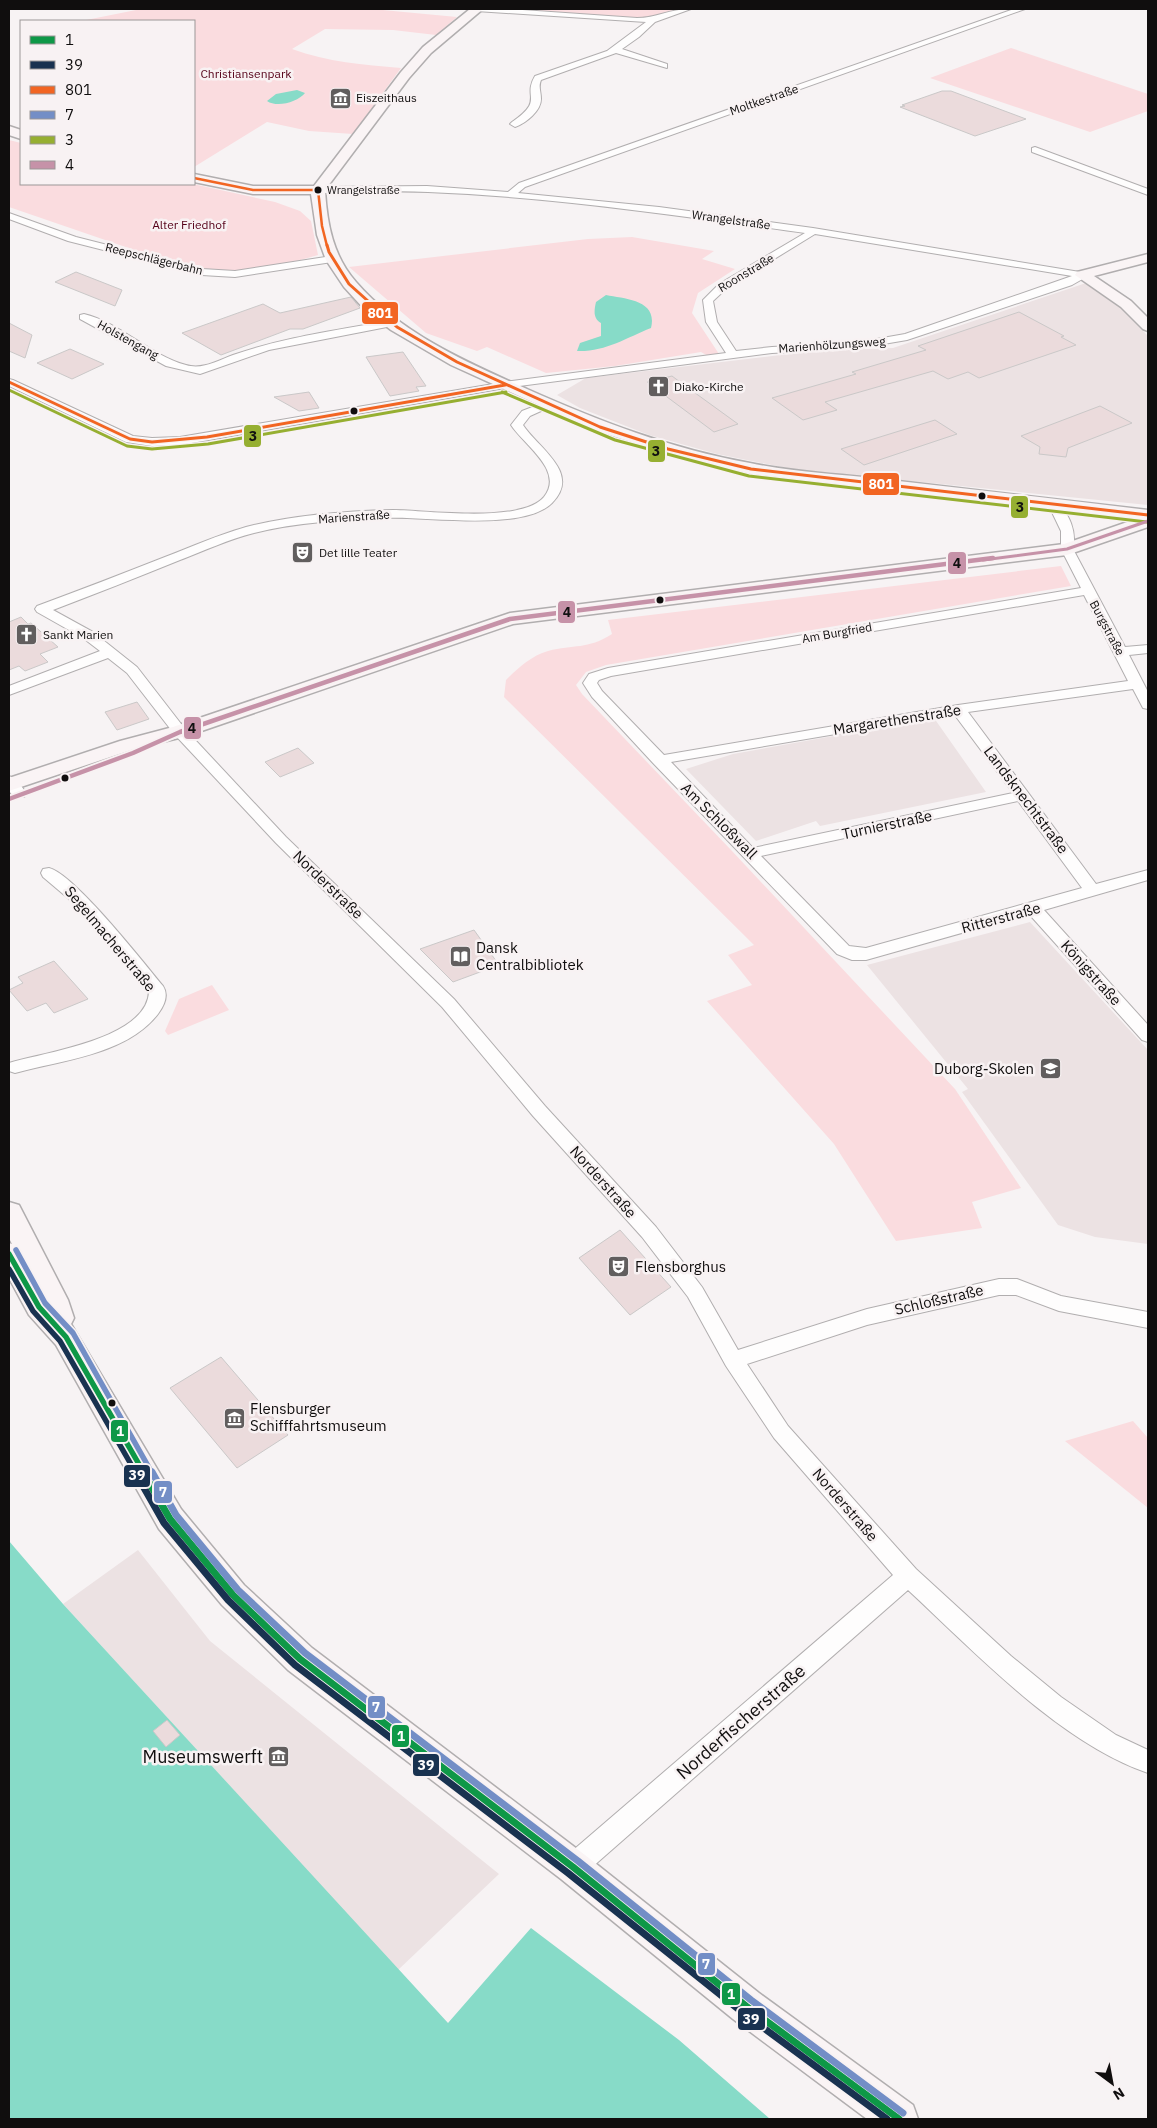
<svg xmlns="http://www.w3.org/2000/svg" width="1157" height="2128" font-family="'IBM Plex Sans',sans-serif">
  <rect width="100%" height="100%" fill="#f7f3f4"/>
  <path fill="#ece2e3" d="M1086,283l23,13 39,40v169l-356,-36 -75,-15 -68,-19 -69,-27 -23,-13 29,-17 229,-27 78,-3z
    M934,718l52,74 -166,34 -4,-5 -60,20 -70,-72 47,-15z
    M1030,922l118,128v194l-53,-7 -37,-12 -96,-133 6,-3 -101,-124z
    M138,1550l72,91 289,233 -101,96 -335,-366z"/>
  <path fill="#fadcdf" d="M141,9h231l85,8 -21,18 -43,-5 -68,-1 -33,20c36,13 71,16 109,19l-48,66 -44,-3 -42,-9 -73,45v-146h-113z
    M499,9h178l-22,7 -17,2z
    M1011,48l137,46v17l-58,21 -160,-54z
    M9,140l12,3v41h172l82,18 25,9 11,10 7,34c-26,7 -53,17 -81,18 -19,0 -40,-5 -59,-8l-169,-58z
    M632,237l82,14 -12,8 33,10 -37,24 -6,20 27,41 -11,2 -7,-4 -86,14 -69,7 -59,-26 -10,4 -51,-18 -77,-66 239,-28z
    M1061,566l10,20 -465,79 -20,7 -10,13 6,9 150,157 223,238 66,99 -49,14 10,26 -86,13 -62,-97 -127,-143 45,-16 -24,-30 26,-10 -250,-248 2,-17c12,-12 25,-24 42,-29 26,-7 39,-1 64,-17l-4,-14z
    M212,985l17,25 -61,25 -3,-4 14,-32z
    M1133,1421l15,17v70l-83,-67z"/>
  <path fill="#87dbc8" d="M297,90l8,3c-7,9 -28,15 -38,8l9,-7z
    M606,295c20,4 52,5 45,33 -25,10 -46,24 -74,23l3,-8 21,-7v-13c-8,-5 -7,-12 -5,-21z
    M9,1541l54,63 385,419 83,-95 148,112 91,79h-761z"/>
  <path fill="#ebdbdc" stroke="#cac8c8" d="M942,91h9l75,28 -51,17 -75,-29 5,-1 -3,-1z
    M76,272l46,18 -7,16 -60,-24z
    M351,297l9,11 -57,21h-13l-69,26 -39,-22 81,-29 17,9z
    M1019,312l45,24 -3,1 15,8 -97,33 -11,-6 -20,7 -15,-8 -108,31 12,8 -34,10 -31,-22 84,-24 -4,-2 74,-22 -8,-4z
    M9,323l23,12 -7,23 -16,-7z
    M70,349l34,15 -32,15 -35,-16z
    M403,352l23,34 -10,1 3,4 -29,5 -24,-39z
    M672,376l8,6 58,42 -24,8 -67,-50z
    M309,392l10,16 -20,3 -25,-14z
    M1100,406l32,17 -64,25 -2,9 -27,-3 1,-7 -19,-11z
    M935,420l22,14 -93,31 -23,-16z
    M21,617l7,7 3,-1 27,24 -18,7 8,8 -23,9 -6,-5 -10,4v-48z
    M137,702l12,17 -32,11 -12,-18z
    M298,748l16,15 -34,14 -15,-15z
    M474,930l25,35 -46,17 -33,-33z
    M54,961l34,38 -34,14 -8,-10 -19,8 -18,-21 14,-7 -5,-6z
    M620,1230l51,57 -41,28 -51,-57z
    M221,1357l67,78 -51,33 -67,-80z
    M167,1720l13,15 -14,12 -13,-16z"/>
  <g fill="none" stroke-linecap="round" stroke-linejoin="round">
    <defs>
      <path id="street" d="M472,9h36l129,9c19,0 36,-10 54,-9l-36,13 -16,15 -17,12 45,15v4l-51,-15 -75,27c-3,7 0,11 0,19 0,12 -15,24 -26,28l-5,-3 2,-2c33,-23 10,-24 23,-46l72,-25 39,-29 -170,-11z
        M1014,9h11l-500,178 -7,6 141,14 154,21 273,45v4l-14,8 -165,55 -47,8 -88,5 -267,35 -325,57 -28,1 -26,-4 -117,-56v-7l4,1 120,56 19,2 28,-1 325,-55 221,-29 -20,-31 -3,-22 16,-16 86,-51c-125,-17 -251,-36 -377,-41 -37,-2 -74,1 -110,1l-5,-3 5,-3 109,-1 81,6 11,-9zM815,234l257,42 -167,58 -45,8 -88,5 -36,4 -19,-29 -4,-21 14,-13z
        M1035,147l113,42v6l-116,-43v-4z
        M9,213l67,24 126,32 33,2 97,-15 5,3 -5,3 -97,15 -33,-2 -134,-34 -59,-22z
        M84,314c37,9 65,41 102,51 16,5 31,-4 47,-10 51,-18 106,-25 159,-35l5,3 -5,3 -123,24 -69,24 -34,-8 -86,-47v-4z
        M548,401l6,3 -2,2 -22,10 -7,9c15,23 59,48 29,78 -29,29 -126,13 -166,15 -44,2 -89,4 -132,15 -25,6 -50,18 -74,27 -42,17 -85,34 -127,50l40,22 44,35 48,62 101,108 168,162 91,107 111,121 46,60 36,63 129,-41 132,-30h18l44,17 87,16v16l-89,-17 -43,-16h-17l-132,30 -120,39 41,62 128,143 95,87 50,41 55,38 32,15v23c-88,-30 -172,-120 -240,-183l-326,286 -9,3 -9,-3 -3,-9 3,-9 329,-283 -119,-137 -48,-72 -38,-69 -46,-60 -109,-121 -91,-109 -166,-164 -101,-108 -48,-62 -19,-15 -99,37v-9l91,-35 -17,-13 -46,-26 -2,-3 2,-3c43,-16 85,-32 128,-49 26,-10 53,-22 81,-30 47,-12 98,-16 147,-17 33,0 128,14 151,-13 21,-26 -20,-52 -33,-72l11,-14z
        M1054,500l4,1c11,15 19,29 15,48l52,98 23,-2v8l-19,2 19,37v17l-5,-1 -10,-19 -165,23 128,172 52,-14v10l-104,30 104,115v17l-6,-2 -113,-126 -163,46h-14l-15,-6 -184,-191 -61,-66 -9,-14 6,-9 19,-6 473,-80 -20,-39v-18l-13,-27zM1084,595l44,86 -170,24 -294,50 -62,-64 -5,-8 2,-3 12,-4zM954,714l59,79 -260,55 -82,-86zM1018,801l64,87 -216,60 -17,-2 -88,-90z
        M9,776c8,3 13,11 18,18l-3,3h-10l-5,-6z
        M49,868c25,6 94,94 114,118 6,9 1,20 -5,28 -32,41 -96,46 -143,59l-6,-2v-8c36,-11 139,-24 140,-72l-80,-92 -26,-22 -2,-4 2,-4z"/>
      <path id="secondary" d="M470,9h13l-52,44 -22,25 -84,112c2,34 8,66 31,92 44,51 110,80 171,107 72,32 144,60 223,74 43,9 87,11 131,16 89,10 178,20 267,31v17l-81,28 -554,69 -326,112 -53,13 -125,42v-13l111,-37 53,-14 337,-114 554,-69 72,-25 -385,-45 -89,-22 -68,-22 -143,-65 -60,-35 -26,-20 -21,-23 -18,-27 -9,-25 -6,-41h-58l-59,-12v-8l59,12h61l87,-114 22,-25z
        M9,126l12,4v9l-12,-4z
        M1148,254v8l-54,14 37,25 17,17v13l-5,-2 -22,-22 -46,-32 2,-3z
        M9,1202l10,3 49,95 6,18 -3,6 110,185 63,76 68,63 273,207 174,138 154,112 5,14h-51l-134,-100 -172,-140 -273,-209 -66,-65 -63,-76 -103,-184 -27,-30 -20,-37v-35l3,1 -3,-6z"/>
    </defs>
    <use href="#street" stroke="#b1aeaf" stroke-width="2"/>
    <use href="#secondary" stroke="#b1aeaf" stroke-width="3"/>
    <use href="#street" fill="#fefdfd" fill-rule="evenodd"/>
    <use href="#secondary" fill="#faf4f5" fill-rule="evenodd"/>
    <defs>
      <path id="bus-1-far1" d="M9,1254l30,53 27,30 78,136"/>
      <path id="bus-1" d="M143,1472l27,47 63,76 67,64 273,208 173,139 153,113"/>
      <path id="bus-2-far1" d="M9,1269l24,42 27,30 76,132"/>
      <path id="bus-2" d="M135,1472l29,51 64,77 67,65 273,208 174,139 145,107"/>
      <path id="bus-3-far1" d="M194,178l59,12h65l4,36 5,20"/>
      <path id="bus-3" d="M327,245l2,7 20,32 48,43 60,35 143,65 68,22 83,20 397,46
        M9,382l121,57 22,3 55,-5 298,-52"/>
      <path id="bus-4-far1" d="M16,1250l29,53 28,30 79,140"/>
      <path id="bus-4" d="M152,1472l24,43 62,75 67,63 273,208 173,139 152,113"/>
      <path id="bus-5" d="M9,390l118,56 25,3 56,-5 298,-52
        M502,392l113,48 134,36 398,46"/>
      <path id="bus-6-far1" d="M983,560l84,-11 81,-28"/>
      <path id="bus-6" d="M9,799l124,-46 47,-21 330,-113 483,-61"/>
    </defs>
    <use href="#bus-1-far1" stroke="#f8f2f3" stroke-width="9"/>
    <use href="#bus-1" stroke="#f8f2f3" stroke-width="11"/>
    <use href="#bus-2-far1" stroke="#f8f2f3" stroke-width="9"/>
    <use href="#bus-2" stroke="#f8f2f3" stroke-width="11"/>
    <use href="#bus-3-far1" stroke="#f8f2f3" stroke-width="4.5"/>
    <use href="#bus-3" stroke="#f8f2f3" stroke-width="5.5"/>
    <use href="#bus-4-far1" stroke="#f8f2f3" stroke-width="9"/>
    <use href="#bus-4" stroke="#f8f2f3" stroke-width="11"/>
    <use href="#bus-5" stroke="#f8f2f3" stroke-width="5.5"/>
    <use href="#bus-6-far1" stroke="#f8f2f3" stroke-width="5.5"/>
    <use href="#bus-6" stroke="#f8f2f3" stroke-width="8"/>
    <use href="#bus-1-far1" stroke="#0e9847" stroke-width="5.5"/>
    <use href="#bus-1" stroke="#0e9847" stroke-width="7"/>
    <use href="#bus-2-far1" stroke="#193250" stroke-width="5.5"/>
    <use href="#bus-2" stroke="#193250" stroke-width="7"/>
    <use href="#bus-3-far1" stroke="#f26522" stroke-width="2.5"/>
    <use href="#bus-3" stroke="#f26522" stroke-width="3"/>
    <use href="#bus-4-far1" stroke="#738ec6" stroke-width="5.5"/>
    <use href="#bus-4" stroke="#738ec6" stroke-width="7"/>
    <use href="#bus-5" stroke="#96af31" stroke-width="3"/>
    <use href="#bus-6-far1" stroke="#c692a8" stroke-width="3"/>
    <use href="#bus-6" stroke="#c692a8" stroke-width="4.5"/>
  </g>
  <defs>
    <symbol id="museum-square" viewBox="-11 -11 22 22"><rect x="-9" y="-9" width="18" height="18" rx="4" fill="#615e5e" stroke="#f8f2f3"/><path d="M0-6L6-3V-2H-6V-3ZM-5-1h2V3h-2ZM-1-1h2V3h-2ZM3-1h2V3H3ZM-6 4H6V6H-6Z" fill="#fff"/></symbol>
    <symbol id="church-square" viewBox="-11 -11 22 22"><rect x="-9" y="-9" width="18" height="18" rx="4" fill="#615e5e" stroke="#f8f2f3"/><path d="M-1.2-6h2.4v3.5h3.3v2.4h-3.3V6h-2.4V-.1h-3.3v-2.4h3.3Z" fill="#fff"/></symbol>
    <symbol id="theatre-square" viewBox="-11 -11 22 22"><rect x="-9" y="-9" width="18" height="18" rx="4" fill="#615e5e" stroke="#f8f2f3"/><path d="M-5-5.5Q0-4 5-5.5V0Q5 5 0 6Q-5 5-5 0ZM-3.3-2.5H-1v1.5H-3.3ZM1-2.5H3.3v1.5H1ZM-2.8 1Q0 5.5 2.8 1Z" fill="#fff"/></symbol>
    <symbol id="library-square" viewBox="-11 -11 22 22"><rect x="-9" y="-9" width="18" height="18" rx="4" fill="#615e5e" stroke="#f8f2f3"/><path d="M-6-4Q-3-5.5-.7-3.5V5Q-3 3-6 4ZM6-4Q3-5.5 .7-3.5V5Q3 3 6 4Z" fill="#fff"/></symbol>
    <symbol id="school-square" viewBox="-11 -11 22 22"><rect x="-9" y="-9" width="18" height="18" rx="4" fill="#615e5e" stroke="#f8f2f3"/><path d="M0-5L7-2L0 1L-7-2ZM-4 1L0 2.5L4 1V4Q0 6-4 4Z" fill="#fff"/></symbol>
  </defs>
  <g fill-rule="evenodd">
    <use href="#museum-square" x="328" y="86" width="25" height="25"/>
    <use href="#church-square" x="646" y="374" width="25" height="25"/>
    <use href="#theatre-square" x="290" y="540" width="25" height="25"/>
    <use href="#church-square" x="14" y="622" width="25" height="25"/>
    <use href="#library-square" x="448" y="944" width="25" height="25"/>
    <use href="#school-square" x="1038" y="1056" width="25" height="25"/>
    <use href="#theatre-square" x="606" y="1254" width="25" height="25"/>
    <use href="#museum-square" x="222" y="1406" width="25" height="25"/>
    <use href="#museum-square" x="266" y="1744" width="25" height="25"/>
  </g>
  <g fill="#100e0e" stroke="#f8f2f3" stroke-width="2">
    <circle cx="318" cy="190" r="4.5"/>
    <circle cx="354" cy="411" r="4.5"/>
    <circle cx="982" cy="496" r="4.5"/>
    <circle cx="660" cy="600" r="4.5"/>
    <circle cx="65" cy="778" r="4.5"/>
    <circle cx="112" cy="1403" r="4.5"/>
  </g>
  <g text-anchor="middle" stroke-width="5" stroke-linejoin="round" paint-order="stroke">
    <g font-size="11" fill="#100e0e" stroke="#f8f2f3" text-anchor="start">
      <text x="327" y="194">Wrangelstraße</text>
    </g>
    <g font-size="12" fill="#550018" stroke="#f8f2f3">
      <text x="246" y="78">Christiansenpark</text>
      <text x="189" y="229">Alter Friedhof</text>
    </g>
    <g font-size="12" fill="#100e0e" stroke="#f8f2f3" text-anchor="start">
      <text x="356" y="102">Eiszeithaus</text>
      <text x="674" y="391">Diako-Kirche</text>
      <text x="319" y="557">Det lille Teater</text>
      <text x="43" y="639">Sankt Marien</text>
    </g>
    <g font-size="12" fill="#100e0e" stroke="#f8f2f3">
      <text transform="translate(764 100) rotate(-19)" y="4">Moltkestraße</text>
      <text transform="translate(731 220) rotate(8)" y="4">Wrangelstraße</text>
      <text transform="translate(154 259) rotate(14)" y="4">Reepschlägerbahn</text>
      <text transform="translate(746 273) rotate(-31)" y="4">Roonstraße</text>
      <text transform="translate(128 340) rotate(29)" y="4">Holstengang</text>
      <text transform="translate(832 345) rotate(-4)" y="4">Marienhölzungsweg</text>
      <text transform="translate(354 517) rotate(-4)" y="4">Marienstraße</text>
      <text transform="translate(1107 628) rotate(62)" y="4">Burgstraße</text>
      <text transform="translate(837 633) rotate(-10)" y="4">Am Burgfried</text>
    </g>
    <g font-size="15" fill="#100e0e" stroke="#f8f2f3">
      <text transform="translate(897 720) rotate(-9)" y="5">Margarethenstraße</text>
      <text transform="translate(1026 800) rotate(53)" y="5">Landsknechtstraße</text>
      <text transform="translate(719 821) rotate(45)" y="5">Am Schloßwall</text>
      <text transform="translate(887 825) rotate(-12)" y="5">Turnierstraße</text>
      <text transform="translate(328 885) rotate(44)" y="5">Norderstraße</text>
      <text transform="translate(1001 918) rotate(-15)" y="5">Ritterstraße</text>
      <text transform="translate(110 939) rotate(50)" y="5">Segelmacherstraße</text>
      <text transform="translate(1091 973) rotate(48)" y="5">Königstraße</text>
      <text transform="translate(603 1182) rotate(48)" y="5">Norderstraße</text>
      <text transform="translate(939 1300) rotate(-13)" y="5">Schloßstraße</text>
      <text transform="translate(845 1505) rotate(49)" y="5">Norderstraße</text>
    </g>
    <g font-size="15" fill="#100e0e" stroke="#f8f2f3" text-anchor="start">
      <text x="476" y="953">Dansk<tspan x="476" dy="17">Centralbibliotek</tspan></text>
      <text x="1034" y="1074" text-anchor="end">Duborg-Skolen</text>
      <text x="635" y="1272">Flensborghus</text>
      <text x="250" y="1414">Flensburger<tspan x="250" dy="17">Schifffahrtsmuseum</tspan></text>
    </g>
    <g font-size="18" fill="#100e0e" stroke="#f8f2f3">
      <text transform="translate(741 1722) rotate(-41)" y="6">Norderfischerstraße</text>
    </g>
    <g font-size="18" fill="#100e0e" stroke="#f8f2f3" text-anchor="end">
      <text x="263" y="1763">Museumswerft</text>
    </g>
  </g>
  <g stroke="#f8f2f3" stroke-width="2">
    <rect x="361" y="301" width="38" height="24" rx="5" fill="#f26522"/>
    <rect x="243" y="424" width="19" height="24" rx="5" fill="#96af31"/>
    <rect x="647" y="439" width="19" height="24" rx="5" fill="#96af31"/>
    <rect x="862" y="472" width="38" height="24" rx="5" fill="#f26522"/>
    <rect x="1010" y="495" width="19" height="24" rx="5" fill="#96af31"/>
    <rect x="947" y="551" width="20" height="24" rx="5" fill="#c692a8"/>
    <rect x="557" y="600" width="19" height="24" rx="5" fill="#c692a8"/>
    <rect x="183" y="716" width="19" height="24" rx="5" fill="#c692a8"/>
    <rect x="110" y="1419" width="19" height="24" rx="5" fill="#0e9847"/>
    <rect x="123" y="1464" width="28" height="24" rx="5" fill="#193250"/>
    <rect x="153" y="1480" width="20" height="24" rx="5" fill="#738ec6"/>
    <rect x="367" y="1695" width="19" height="24" rx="5" fill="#738ec6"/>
    <rect x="391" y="1724" width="19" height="24" rx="5" fill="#0e9847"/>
    <rect x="412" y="1753" width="28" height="24" rx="5" fill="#193250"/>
    <rect x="697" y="1952" width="19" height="24" rx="5" fill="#738ec6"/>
    <rect x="721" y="1982" width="20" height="24" rx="5" fill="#0e9847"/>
    <rect x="737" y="2007" width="29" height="24" rx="5" fill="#193250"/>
  </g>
  <g font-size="14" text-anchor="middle" font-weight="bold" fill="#fff">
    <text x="380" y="318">801</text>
    <text x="881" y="489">801</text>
    <text x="120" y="1436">1</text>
    <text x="137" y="1480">39</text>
    <text x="163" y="1497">7</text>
    <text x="376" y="1712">7</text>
    <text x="401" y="1741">1</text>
    <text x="426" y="1770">39</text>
    <text x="706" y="1969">7</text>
    <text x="731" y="1999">1</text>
    <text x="751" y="2024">39</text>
  </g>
  <g font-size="14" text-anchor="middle" font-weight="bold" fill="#111">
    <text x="253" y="441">3</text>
    <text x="656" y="456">3</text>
    <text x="1020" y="512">3</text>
    <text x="957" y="568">4</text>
    <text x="567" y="617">4</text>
    <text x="192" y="733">4</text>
  </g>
  <rect width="1157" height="2128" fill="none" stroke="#100e0e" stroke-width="20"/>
  <rect x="20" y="20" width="175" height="165" fill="#f8f2f3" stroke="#9b9797"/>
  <rect x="30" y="36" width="25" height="8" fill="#0e9847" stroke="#9b9797"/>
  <text x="65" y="45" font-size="15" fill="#100e0e">1</text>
  <rect x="30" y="61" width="25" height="8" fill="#193250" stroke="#9b9797"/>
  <text x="65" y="70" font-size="15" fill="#100e0e">39</text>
  <rect x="30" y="86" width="25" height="8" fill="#f26522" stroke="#9b9797"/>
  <text x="65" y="95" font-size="15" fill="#100e0e">801</text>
  <rect x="30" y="111" width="25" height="8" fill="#738ec6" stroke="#9b9797"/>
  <text x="65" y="120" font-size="15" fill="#100e0e">7</text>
  <rect x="30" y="136" width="25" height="8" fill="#96af31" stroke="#9b9797"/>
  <text x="65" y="145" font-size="15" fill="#100e0e">3</text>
  <rect x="30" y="161" width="25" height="8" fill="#c692a8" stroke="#9b9797"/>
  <text x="65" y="170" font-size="15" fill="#100e0e">4</text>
  <g transform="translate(1112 2083) rotate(148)" stroke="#f8f2f3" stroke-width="4" paint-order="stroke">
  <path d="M0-4L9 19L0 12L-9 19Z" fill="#100e0e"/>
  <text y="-8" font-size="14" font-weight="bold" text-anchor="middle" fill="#100e0e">N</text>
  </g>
</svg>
